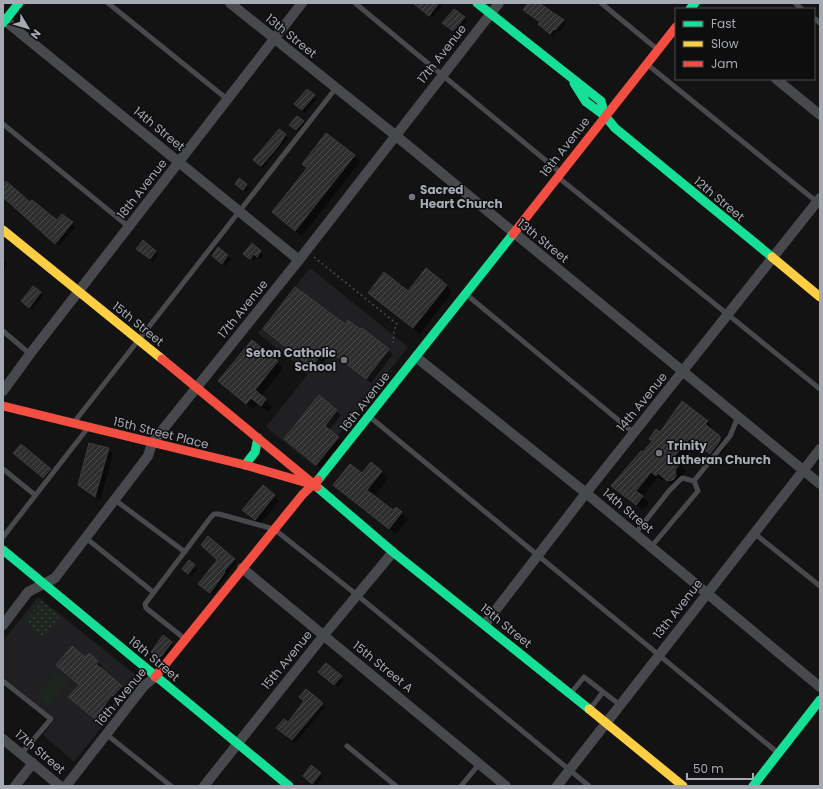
<svg xmlns="http://www.w3.org/2000/svg" width="823" height="789" font-family="Poppins,sans-serif">
  <defs>
    <pattern id="park-dots" width="8" height="8" patternUnits="userSpaceOnUse"><rect width="8" height="8" fill="#1e241e"/><path d="M2 2h.1M6 6h.1" fill="none" stroke="#3c413c" stroke-width="1.8" stroke-linecap="round"/></pattern>
    <pattern id="building-hatch" width="6" height="6" patternUnits="userSpaceOnUse"><rect width="6" height="6" fill="#2e2e2f"/><path d="M-1 1l2-2M0 6l6-6M5 7l2-2" fill="none" stroke="#494a4b"/></pattern>
  </defs>
  <rect width="100%" height="100%" fill="#131314"/>
  <path fill="#202022" d="M310,268l98,79 -94,119 -48,-39 42,-53 -50,-41z
    M38,597l99,79 2,4 -65,82 -31,-27 12,-16 -52,-42v-36z"/>
  <path fill="#1e241e" d="M57,672l12,9 -21,24 -11,-9z"/>
  <path fill="url(#park-dots)" d="M42,601l18,15 -17,20 -18,-15z"/>
  <path fill="#0007" d="M414,3h25l3,3 -10,12z
    M529,3h8l12,9 2,-2 15,13 -7,9 -2,-1 -4,5 -12,-13 -17,-13z
    M464,18l3,3 -11,13 -10,-8z
    M314,96l3,3 -12,14 -10,-9z
    M297,117l9,8 -6,7 -7,-4z
    M279,131l9,7 -25,30 -7,-6z
    M354,156l6,6 -58,74 -29,-24z
    M246,185l3,3 -3,4 -7,-5z
    M3,187l54,35 15,1 3,4 -16,19 -56,-49z
    M252,244l12,11 -4,4 -3,-3 -3,5 -7,-5z
    M218,249l13,10 -6,7 -9,-7z
    M140,252h15l3,3 -5,7z
    M3,259l5,5 -5,6z
    M446,285l6,7 -32,42 -51,-41 39,-1z
    M40,293l3,3 -11,14 -7,-6z
    M346,325l42,25 5,4 -22,29 -39,-31 -15,19 -48,-38z
    M277,362l6,6 -22,28 11,11 -4,5 -10,-8 -5,5 -33,-28z
    M319,397l22,18 -12,15 14,12 -21,27 -32,-25z
    M707,422l6,6 -1,3 14,12v4l-9,13 -21,-16 -16,20 6,7 -5,6 1,5 -3,4 -5,1 -9,-8 -2,2 -5,-4 -15,20 6,6 -6,7 -31,-24 48,-52z
    M109,449l4,5 -13,47 -16,-12z
    M14,453l36,17 5,4 -7,8z
    M381,472l7,6 -14,18 19,15 3,-2 12,10 -12,15 -55,-43 22,-17z
    M263,486l16,15 -19,23 -17,-14z
    M234,559l3,3 -24,33 -10,-8z
    M189,561l9,8 -7,7 -5,-4z
    M163,637l11,9 -11,14 -8,-6z
    M89,654l13,12 -2,3 26,22 -8,9 -1,-1 -17,24 -26,-21z
    M322,675l19,2 3,3 -6,7z
    M322,704l3,3 -30,36 -15,-12 8,-7z
    M320,774l3,3 -7,9 -9,-7z"/>
  <path fill="url(#building-hatch)" stroke="#3c3d40" d="M413,3h26l-10,13z
    M528,3h11l25,17 -9,10 -1,-1 -4,5 -12,-10 2,-2 -17,-12z
    M454,9l11,8 -12,14 -11,-8z
    M307,89l8,6 -13,15 -8,-6z
    M297,116l7,5 -8,9 -7,-5z
    M279,129l7,5 -9,14 -16,18 -8,-6z
    M326,133l29,22 -60,76 -23,-19 35,-44 -5,-4z
    M239,178l8,6 -4,6 -8,-6z
    M6,181l24,21 2,-2 25,20 5,-6 11,8 -18,22 -52,-47v-12z
    M143,240l13,11 -6,8 -14,-10z
    M252,243l9,8 -4,6 -3,-3 -4,5 -7,-5z
    M218,247l10,8 -6,9 -10,-8z
    M426,268l21,17 -34,43 -45,-35 16,-21 24,19z
    M33,286l8,6 -12,16 -8,-7z
    M295,287l50,37 3,-4 12,9 2,-1 27,21 -23,30 -40,-31 -15,19 -48,-38z
    M252,340l26,21 -23,29 11,9 -5,7 -10,-8 -5,6 -28,-23z
    M319,395l18,15 -12,16 14,11 -23,28 -32,-26z
    M682,401l26,20 -3,3 15,12v5l-10,13 -21,-15 -16,19 7,6 -5,6 1,6 -3,4 -6,1 -9,-8 -2,3 -5,-4 -15,19 7,5 -7,9 -25,-19 30,-35 2,1 9,-11 -3,-2 7,-10 4,3z
    M89,443l20,5 -14,49 -17,-12z
    M21,444l30,25 -8,9 -30,-25z
    M371,462l11,9 -15,19 26,20 3,-3 6,5 -13,17 -56,-44 17,-21 12,9z
    M263,485l12,10 -20,25 -13,-10z
    M208,536l27,23 -11,12 1,1 -15,21 -12,-9 19,-24 -16,-15z
    M189,560l6,5 -7,9 -6,-5z
    M163,635l9,7 -12,16 -9,-6z
    M72,646l13,11 4,-4 9,8 -2,3 26,22 -9,10 -1,-1 -17,24 -27,-22 11,-12 -23,-20z
    M326,663l16,13 -8,9 -16,-13z
    M306,689l17,14 -31,37 -16,-12 8,-9 4,3 16,-21 -5,-4z
    M311,765l10,8 -9,11 -9,-8z"/>
  <g fill="none" stroke-linecap="round" stroke-linejoin="round">
    <path stroke="#494b4d" stroke-width="1.5" stroke-dasharray="2 3" stroke-linecap="butt" d="M314,257l83,67 -3,6 -1,13"/>
    <path stroke="#48494c" stroke-width="5" d="M108,3l119,96
      M355,3l206,170
      M601,3l56,46
      M795,3l7,6
      M814,18l6,5
      M648,65l169,137
      M3,124l126,103
      M559,178l261,211
      M467,295l167,138
      M3,331l27,23
      M370,417l408,336
      M75,421l261,-333
      M3,469l32,26
      M694,481l36,-45 8,-19
      M115,500l70,52
      M754,533l66,53
      M635,534l34,-43 13,-13 12,3
      M3,537l84,-108
      M86,538l67,54
      M651,547l47,-56 -4,-10
      M185,639l-39,-31 -1,-4 66,-87 3,-3h5l55,15 83,66 232,191
      M3,681l48,38 -30,35
      M571,693l13,-16 36,28
      M590,709l13,-17
      M106,734l65,52
      M347,746l49,40
      M461,786l19,-23"/>
    <path stroke="#48494c" stroke-width="10" d="M230,3l165,132 425,349
      M3,19l296,241
      M776,79l44,36
      M416,357l170,136 234,194
      M3,391l27,-37 272,-351
      M242,568l264,218
      M485,624l101,-131 234,-295
      M3,625l25,-33 27,-14 93,-122 4,-13 147,-183 200,-257
      M3,739l57,47
      M15,786l18,-23
      M66,786l78,-100 11,-9
      M204,786l120,-151 69,-83
      M557,786l263,-337"/>
    <path stroke="#16e098" stroke-width="9" d="M477,3l124,98 4,15 10,12 157,129
      M690,9l5,-6
      M3,23l16,-20
      M574,83l12,19 19,14
      M245,465l10,-13 3,-14
      M318,480l195,-246
      M317,487l76,65 196,157
      M3,550l286,236
      M753,786l67,-86"/>
    <path stroke="#ffcf43" stroke-width="9" d="M3,230l159,129
      M772,257l48,40
      M589,709l94,77"/>
    <path stroke="#f24e42" stroke-width="9" d="M513,234l163,-207
      M162,359l155,128
      M3,406l242,59 66,19
      M155,677l148,-183 15,-14"/>
  </g>
  <g fill="#73757b" stroke="#0e0e0f" stroke-width="1.5">
    <circle cx="412" cy="197" r="4"/>
    <circle cx="344" cy="360" r="4"/>
    <circle cx="659" cy="453" r="4"/>
  </g>
  <g text-anchor="middle" stroke-width="3" stroke-linejoin="round" paint-order="stroke">
    <g font-size="12" fill="#a6aab3" stroke="#0e0e0f">
      <text transform="translate(291 36) rotate(39)" y="4">13th Street</text>
      <text transform="translate(442 54) rotate(-52)" y="4">17th Avenue</text>
      <text transform="translate(159 129) rotate(39)" y="4">14th Street</text>
      <text transform="translate(565 147) rotate(-52)" y="4">16th Avenue</text>
      <text transform="translate(142 189) rotate(-52)" y="4">18th Avenue</text>
      <text transform="translate(719 199) rotate(40)" y="4">12th Street</text>
      <text transform="translate(543 241) rotate(39)" y="4">13th Street</text>
      <text transform="translate(243 309) rotate(-51)" y="4">17th Avenue</text>
      <text transform="translate(138 324) rotate(39)" y="4">15th Street</text>
      <text transform="translate(365 402) rotate(-52)" y="4">16th Avenue</text>
      <text transform="translate(642 402) rotate(-51)" y="4">14th Avenue</text>
      <text transform="translate(161 433) rotate(14)" y="4">15th Street Place</text>
      <text transform="translate(628 511) rotate(40)" y="4">14th Street</text>
      <text transform="translate(678 609) rotate(-52)" y="4">13th Avenue</text>
      <text transform="translate(506 626) rotate(39)" y="4">15th Street</text>
      <text transform="translate(154 659) rotate(40)" y="4">16th Street</text>
      <text transform="translate(287 660) rotate(-51)" y="4">15th Avenue</text>
      <text transform="translate(383 667) rotate(39)" y="4">15th Street A</text>
      <text transform="translate(121 697) rotate(-50)" y="4">16th Avenue</text>
      <text transform="translate(40 752) rotate(40)" y="4">17th Street</text>
    </g>
    <g font-size="12" font-weight="bold" fill="#a6aab3" stroke="#0e0e0f" text-anchor="start">
      <text x="420" y="194">Sacred<tspan x="420" dy="14">Heart Church</tspan></text>
      <text x="336" y="357" text-anchor="end">Seton Catholic<tspan x="336" dy="14">School</tspan></text>
      <text x="667" y="450">Trinity<tspan x="667" dy="14">Lutheran Church</tspan></text>
    </g>
  </g>
  <rect width="823" height="789" fill="none" stroke="#a6aab3" stroke-width="8"/>
  <rect x="675" y="8" width="140" height="72" fill="#0e0e0f" stroke="#4b4c51"/>
  <rect x="683" y="21" width="20" height="6" fill="#16e098" stroke="#4b4c51"/>
  <text x="711" y="28" font-size="12" fill="#a6aab3">Fast</text>
  <rect x="683" y="41" width="20" height="6" fill="#ffcf43" stroke="#4b4c51"/>
  <text x="711" y="48" font-size="12" fill="#a6aab3">Slow</text>
  <rect x="683" y="61" width="20" height="6" fill="#f24e42" stroke="#4b4c51"/>
  <text x="711" y="68" font-size="12" fill="#a6aab3">Jam</text>
  <g transform="translate(28 28) rotate(128)" stroke="#0e0e0f" stroke-width="3" paint-order="stroke">
  <path d="M0-3L7 15L0 10L-7 15Z" fill="#a6aab3"/>
  <text y="-6" font-size="11" font-weight="bold" text-anchor="middle" fill="#a6aab3">N</text>
  </g>
  <path d="M687 773v6h66v-6" fill="none" stroke="#a6aab3" stroke-width="2"/>
  <text x="693" y="773" font-size="12" fill="#a6aab3" stroke="#0e0e0f" stroke-width="3" paint-order="stroke">50 m</text>
</svg>
